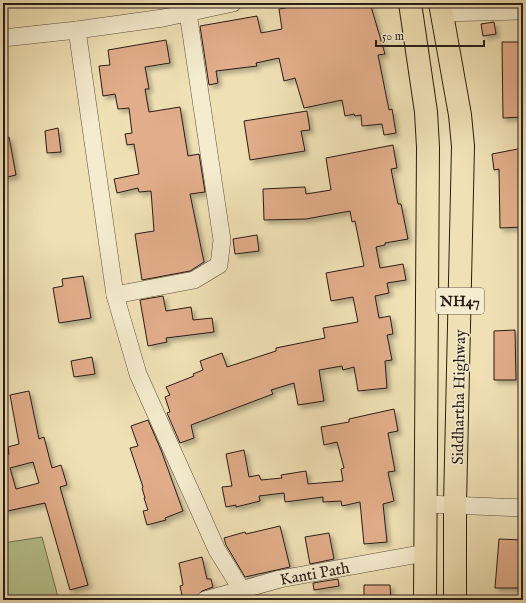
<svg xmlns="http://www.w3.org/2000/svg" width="526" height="603" font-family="'IM FELL English',serif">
  <defs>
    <filter id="shadow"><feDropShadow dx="3.5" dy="3.5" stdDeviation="2" flood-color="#0004"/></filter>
  </defs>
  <rect width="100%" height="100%" fill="#f0e1b5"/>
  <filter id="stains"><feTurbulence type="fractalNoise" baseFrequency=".005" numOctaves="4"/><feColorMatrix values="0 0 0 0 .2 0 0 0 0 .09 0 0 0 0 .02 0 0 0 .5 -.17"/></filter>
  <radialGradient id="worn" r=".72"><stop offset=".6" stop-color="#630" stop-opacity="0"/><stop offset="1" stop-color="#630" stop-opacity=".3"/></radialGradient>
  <path fill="#b7c38f" stroke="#707053" d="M42,537l16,60 -12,3h-43v-57z"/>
  <path fill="#e2ad8a" stroke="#281c17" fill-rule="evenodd" filter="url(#shadow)" d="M319,3h9l1,3 12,-3h29l15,51 -7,1 11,55 3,-1 4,24 -12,2 -2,-11 -20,2 -1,-11 -6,1 -1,-2 -9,2 -3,-16 -38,8 -9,-30 -11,3 -5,-23 -23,5 1,3 -41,5 2,12 -9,2 -9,-59 57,-10 4,17 21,-4 -3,-20 23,-4v2z
    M494,22l2,12 -13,2 -2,-12z
    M166,40l4,23 -25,4 4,22h-4l4,23 31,-5 8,49 11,-2 6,38 -15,2 14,68 -14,9 -48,9 -7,-46 19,-3 -3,-40 -12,1 -1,-4 -21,5 -3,-14 25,-5 -5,-30 -7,1 -2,-11 7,-1 -3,-25 -11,1 -3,-15 -12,2 -4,-30 11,-1 -2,-15z
    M502,42h21v75l-20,1z
    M307,111l3,19 -9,1 4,20 -55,9 -6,-39z
    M58,128l3,24 -14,1 -2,-22z
    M9,137l7,38 -13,3v-40z
    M393,145l4,23 -6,1 7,35h3l7,35 -23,4v2l-9,2 4,21 23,-4 3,16 -19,3 2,10 -14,3 4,22 11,-2 3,18 -6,1 5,25 -7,1 2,27 -29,3 -4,-24 -11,3 -1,-4 -23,4 5,31 -26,4 -4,-22 -23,7 2,4 -82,31 3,13 -14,5 -13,-30 3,-1 -5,-15 5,-2 -4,-8 28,-11 -1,-2 10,-4 -3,-9 22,-8 5,14 49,-16v-3l49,-10 -2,-10 35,-6 -5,-25 -22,4 -5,-28 38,-7 -9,-45 -3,1 -2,-11 -44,8 -42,1 -1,-31 42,-2 1,7 25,-4 -5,-32z
    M523,148v79l-23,1 -1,-59 -5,1 -2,-16z
    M257,235l2,16 -24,3 -2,-15z
    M83,276l8,42 -32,5 -6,-35 10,-2 -1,-7z
    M163,296l3,15 25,-4 2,13 19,-2 2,14 -48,6 1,4 -19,4 -8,-46z
    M515,330l1,50h-22v-49z
    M92,357l3,17 -21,3 -3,-16z
    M29,391l10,48 5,-2 8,31 9,-3 6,20 -7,2 28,98 -18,5 -25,-87 -42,9v-57l6,-1 -1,-7 11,-3 -9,-49zM33,462l6,21 -23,6 -6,-21z
    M394,409l4,22 -10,2 7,38 -7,1 6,29 -11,3 4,38 -23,2 -4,-42 -18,4 -1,-5 -18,1v-5l-38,5 -1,-9 -25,3 1,5 -24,6v-2l-10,2 -4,-20 10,-1 -6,-32 18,-4 5,27 10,-2 2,5 21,-2 -1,-3 25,-4 2,13 35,-3 -2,-12 3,-1 -7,-26 -13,3 -3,-18 28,-5v-3z
    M148,420l13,30 22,61 -18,7 1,2 -19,5 -4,-14 5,-1 -4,-12h1l-3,-10 1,-1 -13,-39 8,-2 -7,-20z
    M280,526l10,41 -45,10 -19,-32 -2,-7 21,-6 1,2z
    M329,533l5,26 -24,5 -5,-27z
    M499,539l24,1v48h-28z
    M202,557l5,22h4l2,8 -11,4 -7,7 -12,2 -3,-14 3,-1 -4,-22z
    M338,579l1,7 -25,4 -1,-7z
    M364,585h26l1,15h-27z"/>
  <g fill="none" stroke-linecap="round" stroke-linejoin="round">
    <defs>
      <g id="minor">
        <path d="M442,13l81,-2"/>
        <path d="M77,30l86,-12 70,-15"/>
        <path d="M3,38l74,-8 38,265 23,79 79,176 31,50"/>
        <path d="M115,295l79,-15 25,-15 3,-25 -34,-227"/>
        <path d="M426,504l97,4"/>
        <path id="s1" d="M205,600l75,-21 145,-26"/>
      </g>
      <path id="highway" d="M410,3l16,109 2,35 -3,453
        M440,3l20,112 3,31 -8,359v95"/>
    </defs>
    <use href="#minor" stroke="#5a4d3e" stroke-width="18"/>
    <use href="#highway" stroke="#281c17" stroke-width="24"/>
    <use href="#minor" stroke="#f5eccf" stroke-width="17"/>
    <use href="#highway" stroke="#f0e1b5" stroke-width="22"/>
  </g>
  <g text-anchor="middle" stroke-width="3" stroke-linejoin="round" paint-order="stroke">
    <rect fill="#f5eccf" stroke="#665a4e" stroke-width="1" x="436" y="288" width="48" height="26" rx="3"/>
    <g font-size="15" font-weight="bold" fill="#281c17">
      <text x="460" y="306">NH47</text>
    </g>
    <g font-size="16" fill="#281c17" stroke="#f5eccf">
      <text transform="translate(458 397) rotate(-89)" y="6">Siddhartha Highway</text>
      <text dy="6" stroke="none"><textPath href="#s1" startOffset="113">Kanti Path</textPath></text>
    </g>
  </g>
  <rect width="526" height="603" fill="none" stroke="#f0e1b5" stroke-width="16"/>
  <rect x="4" y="4" width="518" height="595" fill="none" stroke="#281c17" stroke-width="2"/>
  <rect x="8" y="8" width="510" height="587" fill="none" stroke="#281c17"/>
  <path d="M376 40v6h108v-6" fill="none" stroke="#281c17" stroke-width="2"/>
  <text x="382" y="40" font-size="12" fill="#281c17" stroke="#f5eccf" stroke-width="3" paint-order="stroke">50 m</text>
  <rect width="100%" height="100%" filter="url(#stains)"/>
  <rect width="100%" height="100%" fill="url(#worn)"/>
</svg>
